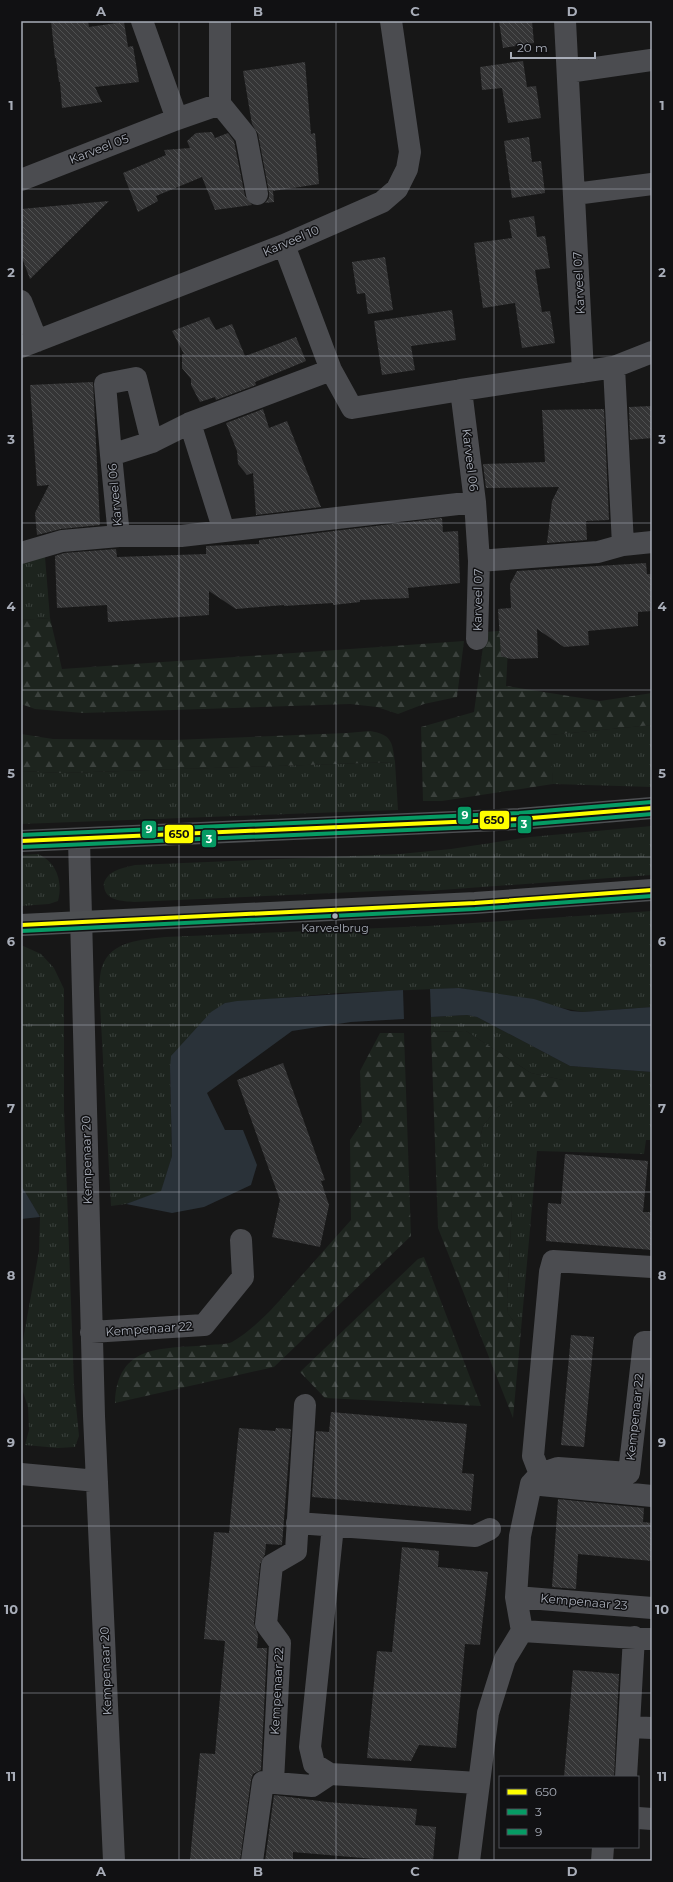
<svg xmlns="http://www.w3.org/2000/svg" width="673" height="1882" font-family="Montserrat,sans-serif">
  <defs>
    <pattern id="grass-tufts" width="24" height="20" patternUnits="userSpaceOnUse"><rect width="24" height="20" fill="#1d241e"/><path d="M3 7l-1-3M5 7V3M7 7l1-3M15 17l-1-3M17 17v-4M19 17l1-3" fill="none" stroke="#3b413d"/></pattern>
    <pattern id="forest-firs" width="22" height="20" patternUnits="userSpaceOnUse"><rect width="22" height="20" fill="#1d241e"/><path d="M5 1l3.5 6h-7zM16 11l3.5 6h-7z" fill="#3b413d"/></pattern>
    <pattern id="building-back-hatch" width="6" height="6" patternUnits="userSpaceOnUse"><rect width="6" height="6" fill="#353536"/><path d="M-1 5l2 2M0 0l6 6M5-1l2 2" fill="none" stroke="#4f5051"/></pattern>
  </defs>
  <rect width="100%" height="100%" fill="#171717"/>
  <path fill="url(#grass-tufts)" d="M45,557l5,61 -29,2v-61z
    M652,725v62l-99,-3 -4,-49z
    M395,762l3,48 -377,14v-53l41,2z
    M652,826v49l-225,16 -26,-1 -267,12c-11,-1 -29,-1 -30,-16 -1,-3 2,-8 5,-11 6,-6 18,-8 26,-10l265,-11 51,-5 79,-12z
    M38,854c19,8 25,28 20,47l-9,3 -28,2v-51z
    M652,911v96l-69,5 -124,-24 -121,5 -113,10 -55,64 2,89 -11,36 -35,12 -15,2 -12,-220c1,-7 1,-14 3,-19 9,-27 40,-27 63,-30l263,-11z
    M21,945l20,9 13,14 10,21v121l10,275 5,51 -4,11 -17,1 -33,-3 4,-15 -1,-23 -7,-21v-35l18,-100 1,-34 -19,-32z
    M467,1015l10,2 93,49 82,6v68h-6l-2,14 -107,-3 -16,179 -13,-16 -1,-14 5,-92 -1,-14 -28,-17 -3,-39 3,-12 15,-19 65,-27 -32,-7 -65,-42 -35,1v-15z"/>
  <path fill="url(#forest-firs)" d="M50,618l12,51 402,-28 -7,56 -33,7 -26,10 -21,-7 -27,-3 -267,9 -48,-4 -14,-5v-84z
    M509,630l-3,56 94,15 52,-8v32l-102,10 3,49 -111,17h-19l-2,-74 53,-15 11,-80z
    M370,731c22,4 22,10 25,31l-333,11 -41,-2v-37l32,5 119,1 175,-7z
    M466,1031l65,42 32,7 -5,12 -12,6 -37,5 -11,4 -15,19 -3,12 4,39 27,17 1,14 -5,92 1,14 13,16 -8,88 -75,-190 -7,-196z
    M380,1033h24l7,203 -137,131 -159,36c2,-60 48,-54 94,-58 7,-1 17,0 23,-3 25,-15 44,-37 62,-58 19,-21 38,-43 57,-64l-1,-80 12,-18 -2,-51z
    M424,1257l57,149 -156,-8 -25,-26 118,-113z"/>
  <path fill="#2a3239" d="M459,988l75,11 37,12 12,1 69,-5v65l-82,-6 -93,-49 -10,-2 -36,2 -1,-28z
    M403,990l1,29 -53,3 -59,9 -85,62 18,37h18l14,35 -6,20 -47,22 -32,6 -46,-9 35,-13 11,-35 -2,-89 1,-11 40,-44 14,-9 12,-2z
    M21,1185l19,32 -19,2z"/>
  <path fill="url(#building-back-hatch)" d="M51,21h37l1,6 35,-5 4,25 5,-1 6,36 -44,5 7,15 -40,6 -2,-26h-1l-3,-24h-1z
    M499,21h33l2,22 -31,5z
    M523,61l4,26 9,-1 5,32 -33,5 -6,-35 -20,2 -2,-23z
    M305,62l6,72 4,-1 4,51 -46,7 1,11 -9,1 4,-5v-6l-11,-58 -6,-10 -9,-53z
    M212,132l3,6 13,-5 6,8 11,55 7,9 -37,5 -13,-33 -46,19 2,5 -20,11 -15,-39 43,-18 -2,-5 26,-2 -3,-7 9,-8z
    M529,137l3,25 9,-1 4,32 -33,5 -8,-57z
    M109,201l-79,78 -9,-24v-46z
    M534,216l3,21 8,-1 5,32 -15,2 7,42 8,-1 5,32 -33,5 -7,-45 -32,5 -9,-65 38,-5 -3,-18z
    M385,257l8,53 -25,4 -3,-21 -8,1 -5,-32z
    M452,310l4,30 -45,6 4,24 -33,5 -8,-54z
    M209,317l7,13 16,-6 13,32 51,-19 10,24 -51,21 1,3 -40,15 -1,-3 -15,5 -9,-17v-6l-9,-11v-14h2l-12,-23z
    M93,382l7,143 -39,4 -24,6 -2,-22 14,-28 -12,1 -7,-101z
    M652,406v32l-22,2 -1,-33z
    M263,409l6,19 18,-7 34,86 -65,8 -3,-42 -6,2 -9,-11 -1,-13 -11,-28z
    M604,409l5,111 -23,1 1,19 -40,3 5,-42 7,-14 -73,1 -3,-24 62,-2 -3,-52z
    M442,518l1,14 15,-1 2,52 -52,5 1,10 -49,2v2l-27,3v-2l-49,3v-1l-48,4 -27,-18v24l-101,7 -1,-17 -50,3 -2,-52 9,-3 52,-4 1,8 89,-3v-8l53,-2v-4z
    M646,563l1,11h5v37l-14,1v14l-50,5 1,14 -25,2 -27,-18 1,29 -27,1 -10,-3 -3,-47 13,-1 -1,-24 7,-13z
    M283,1063l42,117 -4,1 8,24 -9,42 -48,-10 8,-37 -43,-120z
    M565,1154l83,7 -5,51h9v38l-106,-9 2,-38 13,1z
    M571,1335l23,2 -10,110 -23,-2z
    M331,1412l136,12 -5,49 12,1 -3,37 -159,-14 4,-66 13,1z
    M239,1428l36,3 1,-3 15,1 -9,116 -16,-1 -1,10 -5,10 -6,59 4,12 -1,13h10l-6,122 -8,4 -2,6 -11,81h-43l-7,-1 10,-107 15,1 10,-113 -21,-2 10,-107 15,1z
    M558,1499l86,9 -1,14 9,1v38l-74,-7 -2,35 -24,-2z
    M402,1547l37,4 -1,16 50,5 -8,73 -15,-1 -9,104 -37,-3 -8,16 -44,-3 10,-107 15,1z
    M573,1670l46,4 -5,103h-50z
    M274,1795l53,7 90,7 -2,16 21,2 -3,34h-35l-105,-9v9h-28z"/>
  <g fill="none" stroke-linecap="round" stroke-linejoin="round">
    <path stroke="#4b4c50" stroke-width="22" d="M142,21l35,98 43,-15v-83
      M565,21l18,351
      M568,72l83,-12
      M220,104l26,32 11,58
      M21,180l156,-61
      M575,194l77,-10
      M284,245l47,125 21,38 109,-18 14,112 -294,34h-62l-8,-81 41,-13 38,-19 141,-53
      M21,301l16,40
      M21,347l263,-102 98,-43 15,-13 10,-20 3,-17 -19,-131
      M614,367l9,178
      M461,390l153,-23 38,-15
      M190,423l34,108
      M111,455l-6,-71 31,-6 16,64
      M475,502l4,59 -2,78
      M21,553l41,-12 57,-5
      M479,561l119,-9 25,-7 29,-3
      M79,840l15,576 20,445
      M91,1332l113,-7 39,-48 -2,-37
      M21,1474l76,7
      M540,1474l-7,-18 17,-184 3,-11 99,6
      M531,1484l121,12
      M297,1523l178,13 15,-7
      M333,1526l-23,221 4,17 16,10 148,9
      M516,1597l136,11
      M522,1631l130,8
      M629,1727l23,1
      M626,1777l8,-140
      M273,1782l7,-139 -14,-19 6,-59 24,-14 9,-146
      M638,1818l14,1
      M252,1861l11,-79 49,4 18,-12
      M469,1861l19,-148 17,-54 17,-28 -6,-34 4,-61 11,-52 9,-10 18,-6 71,5 15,-131h8
      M602,1861l1,-14"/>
    <path stroke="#4d4f52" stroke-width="22" d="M21,841l498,-22 133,-11
      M21,925l454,-22 177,-13"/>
    <defs>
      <path id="bus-1" d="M21,841l498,-22 133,-11
        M21,925l454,-22 177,-13"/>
      <path id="bus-2" d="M21,847l498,-22 133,-11
        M21,931l454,-22 177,-13"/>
      <path id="bus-3" d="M21,835l498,-22 133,-11"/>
    </defs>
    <use href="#bus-1" stroke="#111113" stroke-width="7"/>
    <use href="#bus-2" stroke="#111113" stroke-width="7"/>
    <use href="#bus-3" stroke="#111113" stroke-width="7"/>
    <use href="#bus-1" stroke="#ff0" stroke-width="4"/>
    <use href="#bus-2" stroke="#069b64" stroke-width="4"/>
    <use href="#bus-3" stroke="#069b64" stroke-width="4"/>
  </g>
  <path fill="none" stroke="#a8adb8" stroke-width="1" stroke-opacity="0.55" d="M179,21v1840M336,21v1840M494,21v1840M21,189h631M21,356h631M21,523h631M21,690h631M21,857h631M21,1025h631M21,1192h631M21,1359h631M21,1526h631M21,1693h631"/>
  <circle fill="#a8adb8" stroke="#111113" stroke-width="1.5" cx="335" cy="916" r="3.5"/>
  <g text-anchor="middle" stroke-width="3" stroke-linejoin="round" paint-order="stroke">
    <g font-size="11" fill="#a8adb8" stroke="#111113">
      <text x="335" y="932">Karveelbrug</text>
    </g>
    <g font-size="12" fill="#a8adb8" stroke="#111113">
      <text transform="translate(99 149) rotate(-21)" y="4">Karveel 05</text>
      <text transform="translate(291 241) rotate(-23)" y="4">Karveel 10</text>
      <text transform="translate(579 283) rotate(-93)" y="4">Karveel 07</text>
      <text transform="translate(470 460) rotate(83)" y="4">Karveel 06</text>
      <text transform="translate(115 495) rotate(-95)" y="4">Karveel 06</text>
      <text transform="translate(478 600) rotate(-89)" y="4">Karveel 07</text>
      <text transform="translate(87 1160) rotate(-91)" y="4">Kempenaar 20</text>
      <text transform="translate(149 1329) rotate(-4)" y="4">Kempenaar 22</text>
      <text transform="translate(635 1417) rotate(-84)" y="4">Kempenaar 22</text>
      <text transform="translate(584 1602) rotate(5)" y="4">Kempenaar 23</text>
      <text transform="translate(106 1671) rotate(-92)" y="4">Kempenaar 20</text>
      <text transform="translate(277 1691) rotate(-87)" y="4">Kempenaar 22</text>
    </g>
  </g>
  <g stroke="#111113" stroke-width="1.5">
    <rect x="457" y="806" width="15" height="19" rx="4" fill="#069b64"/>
    <rect x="479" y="810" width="31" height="20" rx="4" fill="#ff0"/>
    <rect x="517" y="815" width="15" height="19" rx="4" fill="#069b64"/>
    <rect x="141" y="820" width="16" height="19" rx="4" fill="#069b64"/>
    <rect x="164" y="824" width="30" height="20" rx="4" fill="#ff0"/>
    <rect x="201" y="829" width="16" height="19" rx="4" fill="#069b64"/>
  </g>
  <g font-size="11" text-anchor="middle" font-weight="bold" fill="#fff">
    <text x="465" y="819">9</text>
    <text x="524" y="828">3</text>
    <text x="149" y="833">9</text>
    <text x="209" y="843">3</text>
  </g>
  <g font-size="11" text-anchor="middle" font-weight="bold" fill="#111">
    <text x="494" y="824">650</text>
    <text x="179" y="838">650</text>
  </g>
  <rect width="673" height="1882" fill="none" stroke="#111113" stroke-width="44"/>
  <rect x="499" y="1776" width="140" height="72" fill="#111113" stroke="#4d4f55"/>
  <rect x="507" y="1789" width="20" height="6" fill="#ffff00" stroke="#4d4f55"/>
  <text x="535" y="1796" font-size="12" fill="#a8adb8">650</text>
  <rect x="507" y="1809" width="20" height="6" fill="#069b64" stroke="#4d4f55"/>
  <text x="535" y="1816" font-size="12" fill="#a8adb8">3</text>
  <rect x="507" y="1829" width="20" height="6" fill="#069b64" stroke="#4d4f55"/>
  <text x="535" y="1836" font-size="12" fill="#a8adb8">9</text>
  <path d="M511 52v6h84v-6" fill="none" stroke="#a8adb8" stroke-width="2"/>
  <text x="517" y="52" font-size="12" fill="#a8adb8" stroke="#111113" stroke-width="3" paint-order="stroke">20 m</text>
  <rect x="22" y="22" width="629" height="1838" fill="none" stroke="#a8adb8" stroke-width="1.5"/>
  <g font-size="13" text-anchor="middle" font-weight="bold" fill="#a8adb8">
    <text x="101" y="16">A</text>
    <text x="258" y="16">B</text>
    <text x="415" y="16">C</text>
    <text x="572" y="16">D</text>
    <text x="11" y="110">1</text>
    <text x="662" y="110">1</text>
    <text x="11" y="277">2</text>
    <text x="662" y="277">2</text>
    <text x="11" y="444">3</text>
    <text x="662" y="444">3</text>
    <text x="11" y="611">4</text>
    <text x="662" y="611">4</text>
    <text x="11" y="778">5</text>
    <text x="662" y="778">5</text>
    <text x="11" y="946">6</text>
    <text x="662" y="946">6</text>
    <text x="11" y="1113">7</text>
    <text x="662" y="1113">7</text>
    <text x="11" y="1280">8</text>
    <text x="662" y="1280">8</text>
    <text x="11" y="1447">9</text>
    <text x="662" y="1447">9</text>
    <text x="11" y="1614">10</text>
    <text x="662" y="1614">10</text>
    <text x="11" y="1781">11</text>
    <text x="662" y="1781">11</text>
    <text x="101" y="1876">A</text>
    <text x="258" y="1876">B</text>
    <text x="415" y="1876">C</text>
    <text x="572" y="1876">D</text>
  </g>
</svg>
